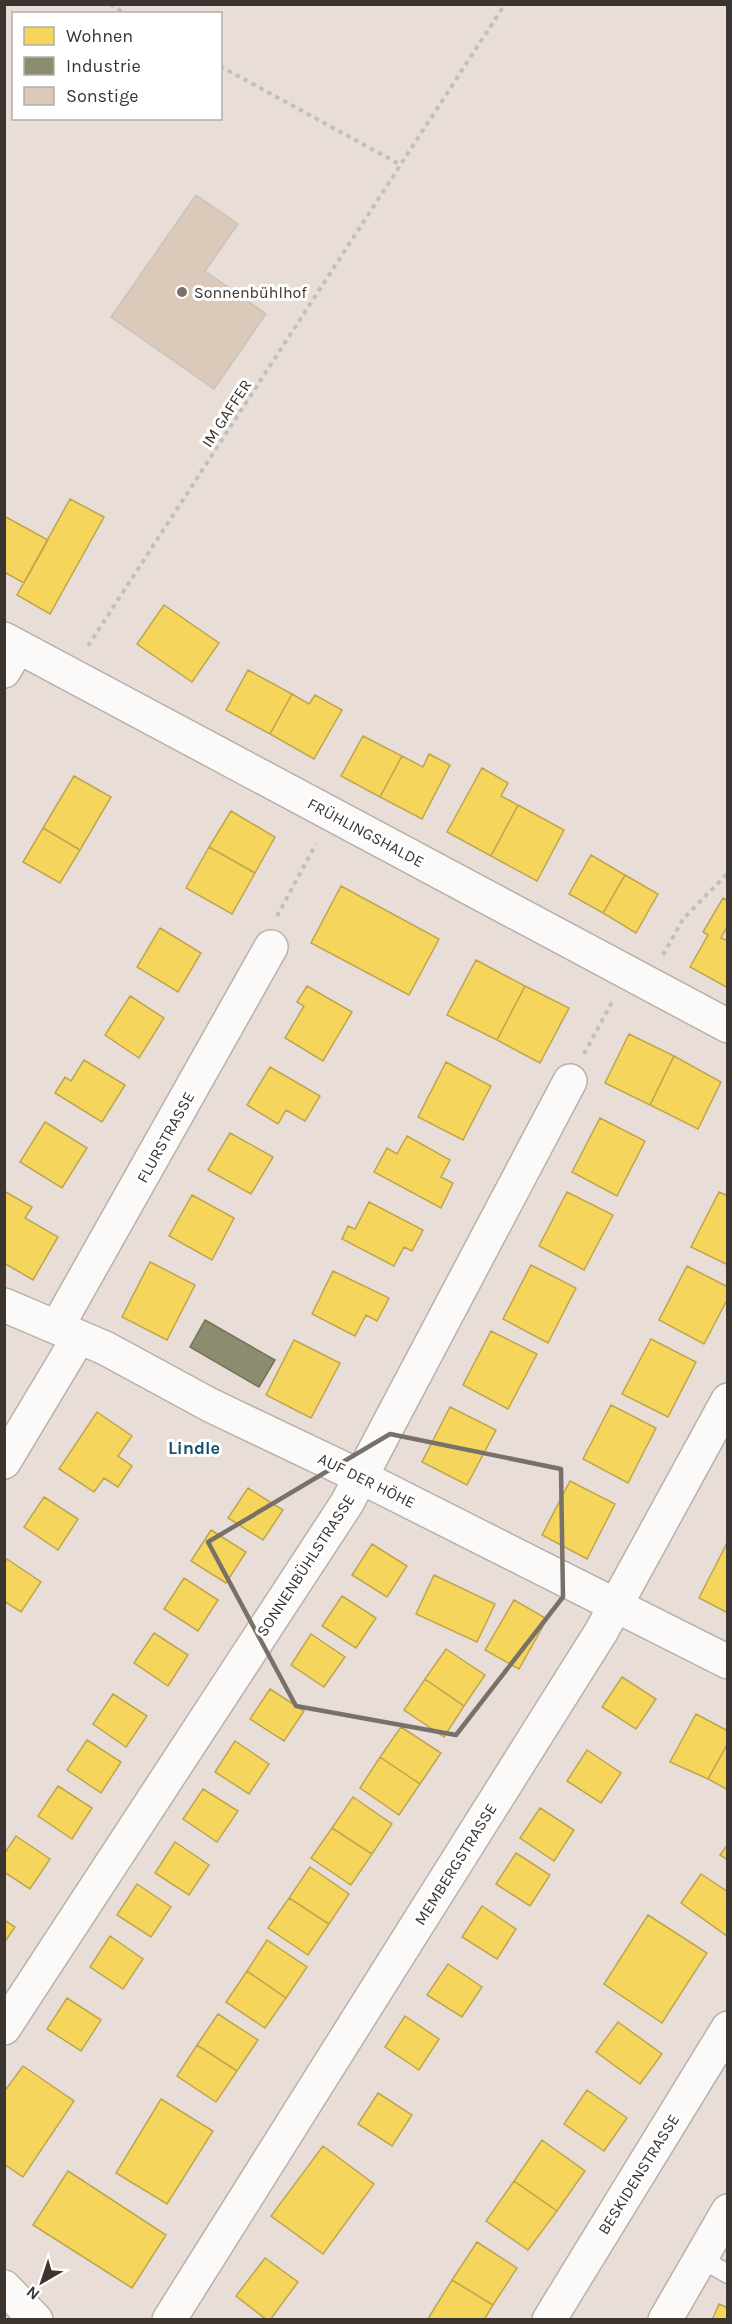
<svg xmlns="http://www.w3.org/2000/svg" width="732" height="2324" font-family="Karla,sans-serif">
  <rect width="100%" height="100%" fill="#e8ded7"/>
  <path fill="#f6d55c" stroke="#bea54e" stroke-width="1.5" d="M70,499l34,18 -54,97 -33,-19z
    M4,516l44,24 -24,43 -20,-11z
    M164,605l55,38 -27,39 -55,-38z
    M248,670l44,24 -22,40 -44,-24z
    M292,694l17,10 6,-9 27,15 -28,49 -44,-25z
    M363,736l39,20 -22,41 -39,-21z
    M429,754l21,11 -28,54 -42,-22 22,-41 21,11z
    M482,768l26,15 -7,13 17,9 -27,51 -44,-24z
    M74,776l37,21 -31,53 -37,-22z
    M518,805l46,25 -27,51 -46,-25z
    M231,811l44,26 -20,36 -46,-26z
    M43,828l37,22 -20,33 -37,-21z
    M209,847l46,26 -23,41 -46,-26z
    M591,855l34,20 -22,38 -34,-19z
    M625,875l33,19 -22,39 -33,-20z
    M341,886l98,53 -30,56 -98,-52z
    M723,898l5,3v24l-7,13 7,3v47l-38,-21 18,-32 -5,-3z
    M160,928l41,25 -23,39 -41,-25z
    M476,960l49,26 -28,54 -50,-25z
    M307,986l45,26 -29,49 -38,-23 19,-32 -7,-4z
    M525,986l44,22 -29,55 -43,-23z
    M130,996l34,22 -25,40 -34,-23z
    M629,1034l45,22 -24,49 -45,-22z
    M674,1056l47,26 -23,47 -48,-24z
    M84,1060l41,25 -23,37 -47,-29 10,-16 6,4z
    M446,1062l45,24 -28,54 -45,-23z
    M270,1067l50,29 -15,25 -19,-11 -8,14 -31,-19z
    M600,1118l45,23 -28,55 -45,-24z
    M45,1122l42,26 -25,40 -42,-26z
    M230,1133l43,24 -22,37 -43,-24z
    M407,1136l43,24 -9,17 12,6 -12,25 -67,-36 13,-24 10,6z
    M4,1191l28,16 -7,11 33,19 -25,43 -29,-17z
    M567,1192l46,23 -29,55 -45,-24z
    M719,1192l9,4v69l-37,-18z
    M192,1195l42,23 -22,42 -43,-24z
    M369,1202l54,28 -11,21 -8,-4 -10,19 -52,-27 6,-13 7,3z
    M150,1262l45,23 -28,55 -45,-23z
    M531,1265l45,23 -28,55 -45,-24z
    M687,1266l41,21v11l-24,46 -45,-24z
    M333,1271l56,27 -12,23 -11,-6 -11,21 -43,-22z
    M491,1331l46,23 -29,55 -45,-24z
    M651,1339l45,23 -28,55 -46,-23z
    M294,1340l46,23 -29,55 -45,-23z
    M611,1405l45,23 -28,55 -45,-24z
    M450,1407l46,23 -29,55 -45,-23z
    M97,1412l35,24 -14,20 14,10 -14,21 -14,-9 -10,14 -35,-23z
    M570,1481l45,23 -28,55 -45,-24z
    M248,1488l35,22 -20,30 -35,-22z
    M44,1497l34,22 -20,31 -34,-23z
    M211,1530l35,22 -20,31 -35,-22z
    M727,1543l1,1v69l-29,-15z
    M372,1544l35,22 -20,31 -35,-22z
    M7,1559l34,23 -20,30 -17,-11v-38z
    M434,1575l61,29 -18,38 -61,-28z
    M184,1578l34,22 -20,31 -34,-22z
    M342,1596l34,22 -20,30 -34,-22z
    M514,1600l33,19 -28,50 -34,-19z
    M154,1633l34,22 -20,31 -34,-23z
    M311,1634l34,23 -21,30 -33,-22z
    M446,1649l39,26 -21,31 -39,-27z
    M622,1677l34,22 -20,30 -34,-22z
    M425,1679l39,27 -20,31 -40,-27z
    M270,1689l34,22 -20,30 -34,-22z
    M113,1694l34,22 -21,31 -33,-23z
    M696,1714l32,17v12l-20,36 -38,-17z
    M401,1727l40,26 -21,31 -40,-27z
    M87,1740l34,22 -20,31 -34,-23z
    M235,1741l34,23 -20,30 -34,-22z
    M728,1743v47l-20,-11z
    M587,1750l34,23 -20,30 -34,-22z
    M380,1757l40,27 -21,31 -39,-27z
    M58,1786l34,22 -20,31 -34,-23z
    M203,1789l35,22 -21,31 -34,-23z
    M353,1797l39,27 -20,30 -40,-26z
    M540,1808l34,22 -20,31 -34,-23z
    M332,1828l40,26 -21,31 -40,-27z
    M16,1836l34,23 -20,30 -26,-17v-18z
    M175,1842l34,23 -20,30 -34,-22z
    M728,1844v16l-8,-5z
    M516,1853l34,22 -20,31 -34,-22z
    M310,1867l39,27 -20,30 -40,-26z
    M701,1874l27,18 -1,44 -46,-33z
    M137,1884l34,23 -20,30 -34,-22z
    M289,1898l40,26 -21,31 -40,-27z
    M482,1906l34,23 -19,30 -35,-22z
    M648,1915l59,38 -45,70 -58,-39z
    M4,1920l11,7 -11,16z
    M110,1936l33,23 -20,30 -33,-22z
    M267,1940l40,27 -21,31 -39,-27z
    M448,1964l34,23 -20,30 -35,-22z
    M247,1971l39,27 -21,30 -39,-26z
    M67,1998l34,22 -20,31 -34,-22z
    M218,2014l40,26 -21,31 -40,-26z
    M405,2016l34,23 -20,31 -34,-23z
    M618,2022l44,32 -22,30 -44,-32z
    M197,2045l40,26 -21,31 -39,-26z
    M23,2066l51,35 -51,76 -19,-13v-72z
    M587,2090l40,28 -23,33 -40,-27z
    M378,2093l34,22 -20,31 -34,-22z
    M161,2099l52,32 -46,73 -51,-31z
    M542,2140l43,31 -28,40 -43,-30z
    M323,2146l51,38 -51,70 -52,-38z
    M68,2171l98,64 -34,53 -99,-63z
    M514,2181l43,30 -29,39 -42,-29z
    M477,2242l40,26 -24,37 -41,-25z
    M265,2258l33,24 -28,38h-3l-31,-24z
    M452,2280l41,25 -9,15h-52l-3,-3z
    M719,2304l9,4v12h-16z"/>
  <path fill="#8c8c6e" stroke="#74725b" stroke-width="1.5" d="M205,1320l70,40 -16,27 -69,-40z"/>
  <path fill="#dbc9ba" stroke="#cac2bd" stroke-width="1.5" d="M196,195l42,29 -33,47 61,43 -52,75 -103,-72z"/>
  <g fill="none" stroke-linecap="round" stroke-linejoin="round">
    <defs>
      <path id="service" d="M700,2258l28,16"/>
      <path id="minor" d="M4,639l724,387
        M4,671l14,-24
        M4,1305l101,43 105,57 151,72 367,185
        M57,1327l214,-380
        M4,1462l75,-125
        M4,2028l343,-525 223,-422
        M4,2287l32,33
        M169,2320l432,-688 127,-232
        M549,2320l179,-292
        M665,2320l63,-109"/>
    </defs>
    <use href="#service" stroke="#b8b0ab" stroke-width="21"/>
    <use href="#minor" stroke="#b8b0ab" stroke-width="36"/>
    <path stroke="#c3bfbd" stroke-width="4" stroke-dasharray="4.5 4.5" stroke-linecap="butt" d="M110,4l16,10
      M220,66l181,99
      M88,646l417,-642
      M277,916l39,-72
      M663,955l20,-36 45,-46
      M584,1054l28,-52"/>
    <use href="#service" stroke="#fcfaf9" stroke-width="18"/>
    <use href="#minor" stroke="#fcfaf9" stroke-width="33"/>
  </g>
  <path fill="none" stroke="#78706a" stroke-width="4.5" stroke-linejoin="round" d="M390,1434l171,35 2,128 -107,138 -160,-29 -88,-164z"/>
  <circle fill="#78706a" stroke="#fff" stroke-width="2" cx="182" cy="292" r="6"/>
  <g text-anchor="middle" stroke-width="6" stroke-linejoin="round" paint-order="stroke">
    <g font-size="16" fill="#3b342f" stroke="#fff" text-anchor="start">
      <text x="194" y="298">Sonnenbühlhof</text>
    </g>
    <g font-size="16" fill="#3b342f" stroke="#fff">
      <text transform="translate(226 413) rotate(-57)" y="6">IM GAFFER</text>
      <text transform="translate(366 832) rotate(28)" y="6">FRÜHLINGSHALDE</text>
      <text transform="translate(165 1137) rotate(-61)" y="6">FLURSTRASSE</text>
      <text transform="translate(367 1480) rotate(26)" y="6">AUF DER HÖHE</text>
      <text transform="translate(305 1565) rotate(-57)" y="6">SONNENBÜHLSTRASSE</text>
      <text transform="translate(455 1864) rotate(-58)" y="6">MEMBERGSTRASSE</text>
      <text transform="translate(638 2174) rotate(-58)" y="6">BESKIDENSTRASSE</text>
    </g>
    <g font-size="18" font-weight="bold" fill="#144f70" stroke="#fff">
      <text x="194" y="1454">Lindle</text>
    </g>
  </g>
  <rect width="732" height="2324" fill="none" stroke="#3b342f" stroke-width="12"/>
  <rect x="12" y="12" width="210" height="108" fill="#ffffff" stroke="#b1aeac" stroke-width="1.5"/>
  <rect x="24" y="27" width="30" height="18" fill="#f6d55c" stroke="#b1aeac" stroke-width="1.5"/>
  <text x="66" y="42" font-size="18" fill="#3b342f">Wohnen</text>
  <rect x="24" y="57" width="30" height="18" fill="#8c8c6e" stroke="#b1aeac" stroke-width="1.5"/>
  <text x="66" y="72" font-size="18" fill="#3b342f">Industrie</text>
  <rect x="24" y="87" width="30" height="18" fill="#dbc9ba" stroke="#b1aeac" stroke-width="1.5"/>
  <text x="66" y="102" font-size="18" fill="#3b342f">Sonstige</text>
  <g transform="translate(42 2282) rotate(219)" stroke="#ffffff" stroke-width="4.5" paint-order="stroke">
  <path d="M0-4.5L10 22L0 15L-10 22Z" fill="#3b342f"/>
  <text y="-9" font-size="16" font-weight="bold" text-anchor="middle" fill="#3b342f">N</text>
  </g>
</svg>
